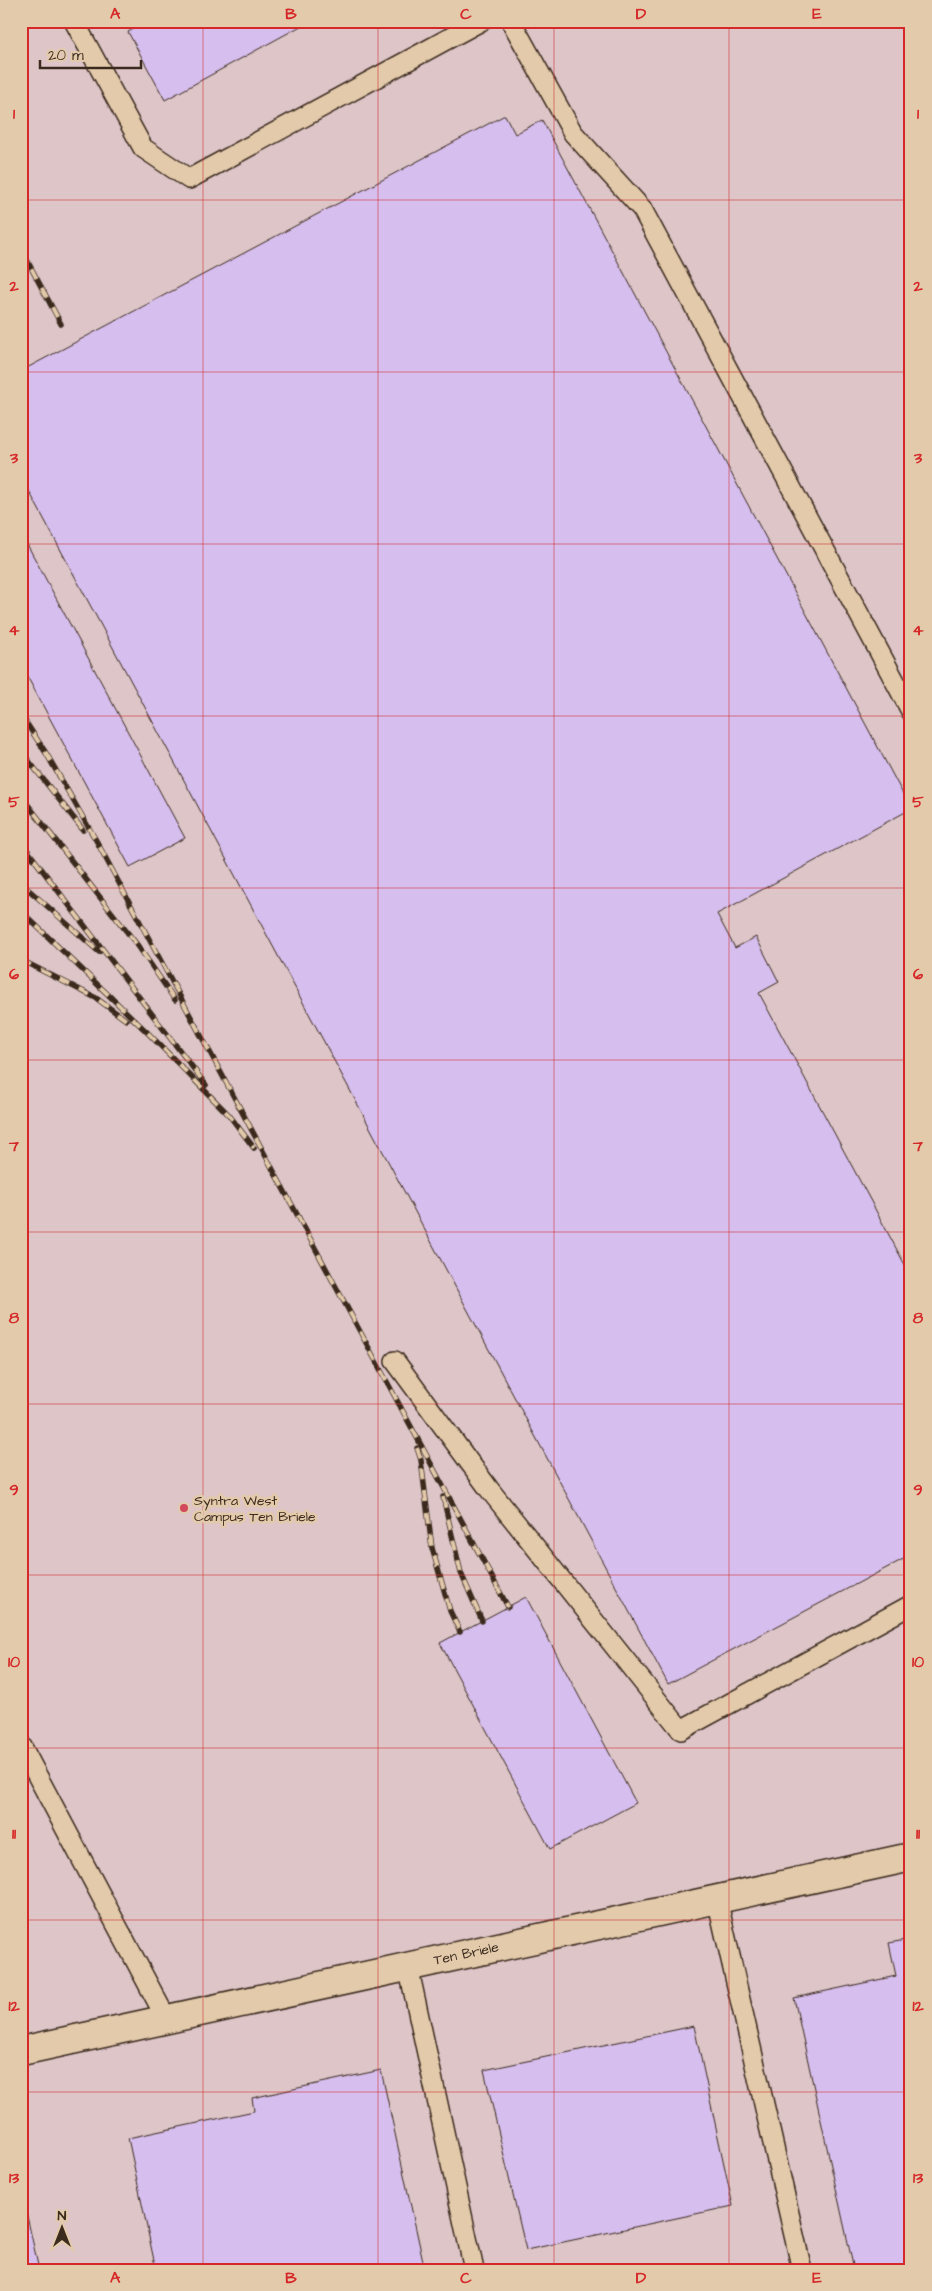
<svg xmlns="http://www.w3.org/2000/svg" width="932" height="2291" font-family="'Architects Daughter',sans-serif">
  <rect width="100%" height="100%" fill="#e0c8b8"/>
  <filter id="ink" filterUnits="userSpaceOnUse"><feTurbulence type="fractalNoise" baseFrequency=".02" numOctaves="2"/><feDisplacementMap in="SourceGraphic" scale="10" xChannelSelector="R" yChannelSelector="G"/><feConvolveMatrix kernelMatrix="1 2 1 2 8 2 1 2 1" color-interpolation-filters="sRGB"/></filter>
  <g filter="url(#ink)">
    <path fill="#ddc5c8" d="M21,21h890v2249h-890z"/>
    <path fill="#d6beee" stroke="#3b2a1e" d="M148,21h162l-145,79 -37,-68z
      M505,115l10,19 27,-14 369,689 -194,105 18,34 21,-11 23,45 -20,11 152,283v279l-243,129 -647,-1208v-105z
      M21,533l164,305 -55,29 -109,-202z
      M526,1597l110,206 -86,46 -110,-206z
      M911,1939v331h-57l-60,-272 102,-22 -7,-33z
      M694,2026l39,180 -207,44 -42,-180z
      M381,2070l44,200h-269l-28,-132 126,-27 -2,-13z
      M21,2189l18,81h-18z"/>
    <g fill="none" stroke-linecap="round" stroke-linejoin="round">
      <defs>
        <path id="service" d="M74,21l69,127 46,31 292,-158
          M511,21l62,112 69,76 269,502
          M395,1361l94,128 192,241 230,-125
          M21,1745l145,273
          M717,1899l85,371
          M408,1966l66,304"/>
        <path id="tertiary" d="M21,2051l890,-194"/>
      </defs>
      <use href="#service" stroke="#3b2a1e" stroke-width="22"/>
      <use href="#tertiary" stroke="#3b2a1e" stroke-width="31"/>
      <use href="#service" stroke="#e3caab" stroke-width="19"/>
      <use href="#tertiary" stroke="#e3caab" stroke-width="28"/>
      <defs>
        <path id="rail" d="M21,249l40,75
          M21,715l25,38 51,89 411,765
          M21,751l62,79
          M21,796l117,150 37,54
          M21,842l185,243
          M21,883l78,69
          M21,911l125,120 83,84 25,33
          M21,960l75,38 30,22
          M417,1448l4,12 11,88 18,63 10,21
          M443,1497l18,76 21,48"/>
      </defs>
      <use href="#rail" stroke="#3b2a1e" stroke-width="5.5"/>
      <use href="#rail" stroke="#e3caab" stroke-width="4" stroke-dasharray="11" stroke-linecap="butt"/>
    </g>
  </g>
  <path fill="none" stroke="#d62828" stroke-width="1" stroke-opacity="0.55" d="M203,21v2249M378,21v2249M554,21v2249M729,21v2249M21,200h890M21,372h890M21,544h890M21,716h890M21,888h890M21,1060h890M21,1232h890M21,1404h890M21,1575h890M21,1748h890M21,1920h890M21,2092h890"/>
  <circle fill="#d1495b" stroke="#e3caab" stroke-width="2" cx="184" cy="1508" r="5"/>
  <g text-anchor="middle" stroke-width="5" stroke-linejoin="round" paint-order="stroke">
    <g font-size="14" fill="#3b2a1e" stroke="#e3caab" text-anchor="start">
      <text x="194" y="1505">Syntra West<tspan x="194" dy="16">Campus Ten Briele</tspan></text>
    </g>
    <g font-size="14" fill="#3b2a1e" stroke="#e3caab">
      <text transform="translate(466 1953) rotate(-12)" y="5">Ten Briele</text>
    </g>
  </g>
  <rect width="932" height="2291" fill="none" stroke="#e3caab" stroke-width="55"/>
  <g transform="translate(62 2228)" stroke="#e3caab" stroke-width="4" paint-order="stroke">
  <path d="M0-4L9 19L0 12L-9 19Z" fill="#3b2a1e"/>
  <text y="-8" font-size="14" font-weight="bold" text-anchor="middle" fill="#3b2a1e">N</text>
  </g>
  <path d="M40 60v8h101v-8" fill="none" stroke="#3b2a1e" stroke-width="2.5"/>
  <text x="48" y="60" font-size="15" fill="#3b2a1e" stroke="#e3caab" stroke-width="4" paint-order="stroke">20 m</text>
  <rect x="28" y="28" width="876" height="2236" fill="none" stroke="#d62828" stroke-width="2"/>
  <g font-size="16" text-anchor="middle" font-weight="bold" fill="#d62828">
    <text x="115" y="19">A</text>
    <text x="291" y="19">B</text>
    <text x="466" y="19">C</text>
    <text x="641" y="19">D</text>
    <text x="817" y="19">E</text>
    <text x="14" y="119">1</text>
    <text x="918" y="119">1</text>
    <text x="14" y="291">2</text>
    <text x="918" y="291">2</text>
    <text x="14" y="463">3</text>
    <text x="918" y="463">3</text>
    <text x="14" y="635">4</text>
    <text x="918" y="635">4</text>
    <text x="14" y="807">5</text>
    <text x="918" y="807">5</text>
    <text x="14" y="979">6</text>
    <text x="918" y="979">6</text>
    <text x="14" y="1151">7</text>
    <text x="918" y="1151">7</text>
    <text x="14" y="1323">8</text>
    <text x="918" y="1323">8</text>
    <text x="14" y="1495">9</text>
    <text x="918" y="1495">9</text>
    <text x="14" y="1667">10</text>
    <text x="918" y="1667">10</text>
    <text x="14" y="1839">11</text>
    <text x="918" y="1839">11</text>
    <text x="14" y="2011">12</text>
    <text x="918" y="2011">12</text>
    <text x="14" y="2183">13</text>
    <text x="918" y="2183">13</text>
    <text x="115" y="2283">A</text>
    <text x="291" y="2283">B</text>
    <text x="466" y="2283">C</text>
    <text x="641" y="2283">D</text>
    <text x="817" y="2283">E</text>
  </g>
</svg>
